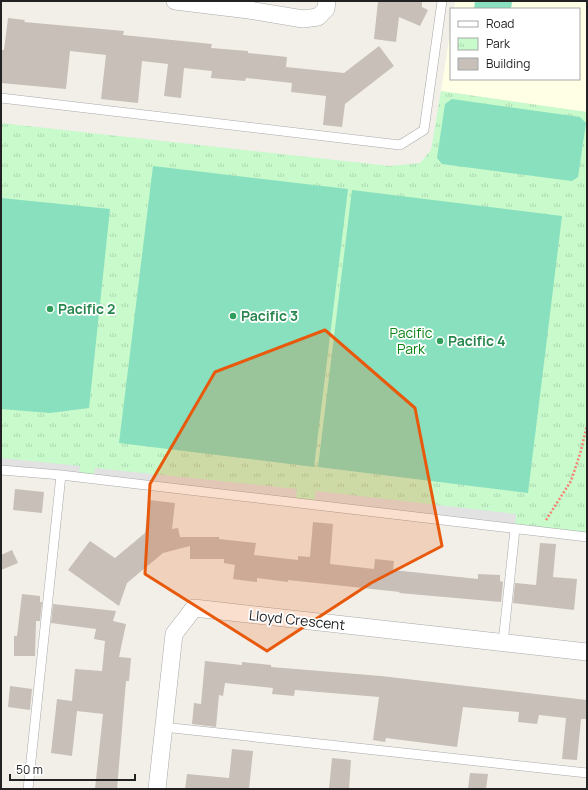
<svg xmlns="http://www.w3.org/2000/svg" width="588" height="790" font-family="Manrope,sans-serif">
  <defs>
    <pattern id="park-tufts" width="24" height="20" patternUnits="userSpaceOnUse"><rect width="24" height="20" fill="#c8facc"/><path d="M3 7l-1-3M5 7V3M7 7l1-3M15 17l-1-3M17 17v-4M19 17l1-3" fill="none" stroke="#acd6af"/></pattern>
  </defs>
  <rect width="100%" height="100%" fill="#f2efe9"/>
  <path fill="#ffffe5" d="M455,1h132v111l-146,-21 10,-65v53h128v-70h-125z"/>
  <path fill="url(#park-tufts)" d="M441,91l146,21v423l-586,-62v-350l389,43 30,-3 11,-13z"/>
  <path fill="#88e0be" d="M475,1h33l4,1 -1,7h-37z
    M452,99l128,18 6,6 -8,54 -6,4 -130,-17 -5,-6 8,-54z
    M153,166l195,23 -34,278 -195,-24z
    M352,190l210,26 -34,277 -210,-26z
    M1,198l109,11 -21,199 -39,5 -49,-4z"/>
  <path fill="#e2e2e2" d="M1,458l79,8 -2,16 -77,-9z
    M95,468l202,21 -2,16 -202,-22z
    M316,491l200,23 -1,14 -201,-21z"/>
  <path fill="#c7bfb8" d="M378,1h44v6l6,3 -8,16 -21,-9 -3,25 -22,-3z
    M8,18l17,2 -1,2 100,9 -1,4 89,9 -1,4 37,3v2l39,4 -1,10 58,6 35,-27 15,20 -49,38 -3,23 -19,-2 3,-29 -35,-4 1,-9 -46,-5 -1,3 -34,-3 1,-7 -28,-3 -3,30 -17,-2 4,-32 -26,-3 -4,42 -37,-4 5,-44 -36,-4 -4,38 -65,-6v-33h3z
    M15,489l29,3 -2,21 -29,-3z
    M149,500l26,3 -3,26 6,-1 2,9h39v2l37,4 -2,12 44,5v-4l12,1 3,-35 20,2 -3,40 44,5 1,-10 19,2 -1,9 85,9v-5l22,1v6l3,1 -2,20 -102,-9 1,-1 -112,-12v2l-31,-4v4l-24,-3 2,-14 -11,-2v-4h-34v-13l-27,7 -36,30 -8,23 -51,-36 22,-29 25,17 30,-25z
    M540,543l16,1 -3,33 24,2 -3,31 -61,-7 2,-20 21,2z
    M12,550l6,13 -17,7v-15z
    M22,594l18,2v6h2l-2,19h-4l-1,35h-21v-20h3z
    M53,604l63,7 -3,10 13,3 -7,33 12,1 -2,23h-3l-9,108h-22l8,-75 -26,-3 -5,45 -21,-3 6,-54 15,2 3,-32 27,2 3,-30 -11,-2 2,-10 -45,-6z
    M205,661l37,4v-3l29,3v2l110,9 206,24v19h-6l-4,41 -15,-1 4,-41 -27,-3 -2,9 -19,-2 1,-10 -56,-5 -6,40 -71,-9 -1,4 -12,-2 6,-43 -84,-7 -1,6 -22,-2 1,-6 -48,-5 -2,13 -4,-1 -3,32 -24,-3 2,-21 7,1z
    M10,686l22,3 -2,21 -22,-3z
    M232,749l21,2 -4,38h-64l2,-15 42,4z
    M332,758l19,2 -2,29h-20z
    M470,773l18,1 -2,15h-18z"/>
  <g fill="none" stroke-linecap="round" stroke-linejoin="round">
    <defs>
      <path id="service" d="M1,98l399,47 24,-15 18,-129
        M1,470l60,5 526,62
        M503,643l12,-114
        M163,727l424,46
        M28,789l33,-314"/>
      <path id="minor" d="M175,1l74,9 54,9 15,-2 8,-8 1,-8
        M157,789l17,-155 20,-26 393,44"/>
    </defs>
    <use href="#service" stroke="#a9a9a9" stroke-width="10"/>
    <use href="#minor" stroke="#a9a9a9" stroke-width="18"/>
    <path stroke="#fa8072" stroke-width="2.5" stroke-dasharray="2 2" stroke-linecap="butt" d="M546,520l25,-39 9,-27 7,-28"/>
    <use href="#service" stroke="#fff" stroke-width="9"/>
    <use href="#minor" stroke="#fff" stroke-width="17"/>
  </g>
  <path fill="#e8590c" fill-opacity="0.2" stroke="#e8590c" stroke-width="3" stroke-linejoin="round" d="M325,330l90,78 27,138 -71,37 -104,68 -122,-77 5,-90 65,-112z"/>
  <g fill="#2e9e5b" stroke="#fff" stroke-width="1.5">
    <circle cx="50" cy="309" r="4"/>
    <circle cx="233" cy="316" r="4"/>
    <circle cx="440" cy="341" r="4"/>
  </g>
  <g text-anchor="middle" stroke-width="3.5" stroke-linejoin="round" paint-order="stroke">
    <g font-size="14" font-weight="bold" fill="#27864d" stroke="#fff" text-anchor="start">
      <text x="58" y="314">Pacific 2</text>
      <text x="241" y="321">Pacific 3</text>
      <text x="448" y="346">Pacific 4</text>
    </g>
    <g font-size="14" fill="#0c8416" stroke="#fff">
      <text x="411" y="338">Pacific<tspan x="411" dy="16">Park</tspan></text>
    </g>
    <g font-size="14" fill="#222" stroke="#fff">
      <text transform="translate(297 620) rotate(6)" y="5">Lloyd Crescent</text>
    </g>
  </g>
  <rect width="588" height="790" fill="none" stroke="#222222" stroke-width="4"/>
  <rect x="450" y="8" width="130" height="72" fill="#ffffff" stroke="#a7a7a7"/>
  <rect x="458" y="21" width="20" height="6" fill="#ffffff" stroke="#a7a7a7"/>
  <text x="486" y="28" font-size="12" fill="#222222">Road</text>
  <rect x="458" y="38" width="20" height="12" fill="url(#park-tufts)" stroke="#a7a7a7"/>
  <text x="486" y="48" font-size="12" fill="#222222">Park</text>
  <rect x="458" y="58" width="20" height="12" fill="#c7bfb8" stroke="#a7a7a7"/>
  <text x="486" y="68" font-size="12" fill="#222222">Building</text>
  <path d="M10 774v6h125v-6" fill="none" stroke="#222222" stroke-width="2"/>
  <text x="16" y="774" font-size="12" fill="#222222" stroke="#ffffff" stroke-width="3" paint-order="stroke">50 m</text>
</svg>
